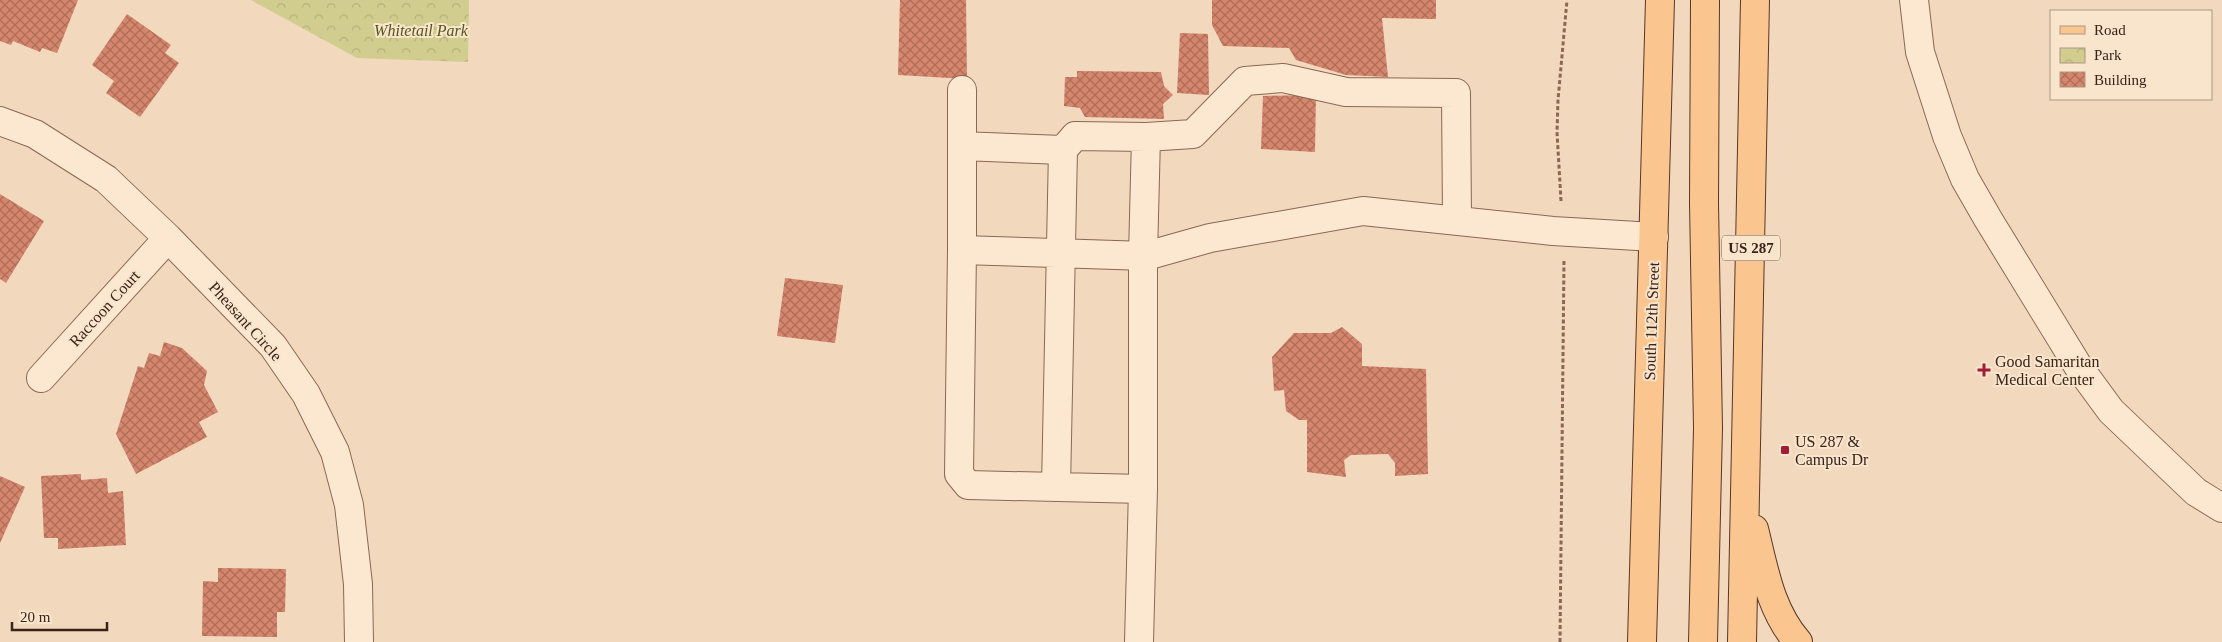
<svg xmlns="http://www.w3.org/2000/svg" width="2222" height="642" font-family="Georgia,serif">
  <defs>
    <pattern id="park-crowns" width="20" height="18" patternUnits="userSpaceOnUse" patternTransform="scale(1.25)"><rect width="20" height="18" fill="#d1cd8f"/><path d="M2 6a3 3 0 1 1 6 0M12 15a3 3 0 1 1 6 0" fill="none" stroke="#b4b07b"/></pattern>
    <pattern id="building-cross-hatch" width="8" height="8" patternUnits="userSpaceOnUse" patternTransform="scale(1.25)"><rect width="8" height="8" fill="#d5866d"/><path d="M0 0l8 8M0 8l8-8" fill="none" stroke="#ae6d59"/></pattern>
  </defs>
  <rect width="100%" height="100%" fill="#f2d8bc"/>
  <path fill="url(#park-crowns)" d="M251,0h218l-1,62 -111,-4z"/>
  <path fill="url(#building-cross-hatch)" d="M0,0h78l-21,53 -15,-5 -2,4 -27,-11 -2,4 -11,-4z
    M900,0h66l1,79 -69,-4z
    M1212,0h224v19l-54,-1 6,59 -42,-2 -50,-15 -7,-12 -66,-2 -11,-21z
    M127,14l44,31 -6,8 14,10 -39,54 -34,-24 8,-12 -22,-16z
    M1180,33l28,1 1,61 -32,-2z
    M1077,71l84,1 3,14 9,9 -10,9 1,15 -79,-2 -5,-9 -16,-2 1,-29h12z
    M1316,95l-1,57 -54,-3 2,-53z
    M0,194l44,27 -38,62 -6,-4z
    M785,278l58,7 -8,58 -58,-7z
    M1342,327l20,17v22l64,3 2,105 -33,2v-13l-7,-9 -37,1 -7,5 2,17 -39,-5v-52h-8l-13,-9 -2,-21 -10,1 -2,-34 22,-24h37z
    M164,342l18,6 25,23 -3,14 14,27 -19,10 8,15 -71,37 -20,-40 22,-68 6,2 5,-15 11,3z
    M81,474v6l26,-2 1,15 15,-2 3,54 -68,4v-11h-14l-3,-62z
    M0,476l25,11 -25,56z
    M218,568l68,1 -1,43h-8v25l-75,-1 1,-55 15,1z"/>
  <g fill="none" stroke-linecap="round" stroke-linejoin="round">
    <defs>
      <path id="minor" d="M1914,0l6,52 27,84 18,43 23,40 90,147 33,45 85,81 26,16
        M962,90v160l184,6 64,-18 153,-27 190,20 101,6
        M0,121l35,13 71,45 62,59 105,108 33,48 29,58 14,53 9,79 1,58
        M962,146l101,4 12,-14 71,1 47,-3 52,-53 38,-3 63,14 110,1 1,127
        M962,250l-3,224 9,11 175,4 -4,153
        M41,378l127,-140
        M1056,487l7,-337
        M1143,489v-233l3,-119"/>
      <path id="major" d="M1754,529c10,40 16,81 44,113
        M1642,642l18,-642
        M1703,642l5,-214 -4,-225 1,-203
        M1742,642l13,-642"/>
    </defs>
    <use href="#minor" stroke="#8b6754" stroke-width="30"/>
    <use href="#major" stroke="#583629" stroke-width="30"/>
    <path stroke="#8b6754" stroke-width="3" stroke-dasharray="4 2.5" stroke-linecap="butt" d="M1561,201l-4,-69 1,-32 9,-100
      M1560,642l4,-382"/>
    <use href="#minor" stroke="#fce7d0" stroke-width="28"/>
    <use href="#major" stroke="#fac58f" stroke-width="28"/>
  </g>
  <g fill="#a11d36" stroke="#f9e4cc" stroke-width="2">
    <path d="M1981.5 362.5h5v5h5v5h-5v5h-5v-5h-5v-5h5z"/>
    <rect x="1780" y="445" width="10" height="10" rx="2.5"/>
  </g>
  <g text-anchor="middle" stroke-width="4" stroke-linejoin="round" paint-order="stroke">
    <rect fill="#f9e4cc" stroke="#735d4f" stroke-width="1" x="1722" y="235.5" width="58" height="25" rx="4"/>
    <g font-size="15" font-weight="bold" fill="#39231a">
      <text x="1751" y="253">US 287</text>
    </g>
    <g font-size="16" font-style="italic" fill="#53571e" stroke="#f9e4cc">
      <text x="421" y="36">Whitetail Park</text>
    </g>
    <g font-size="16" fill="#39231a" stroke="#f9e4cc">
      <text transform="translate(104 308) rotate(-48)" y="6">Raccoon Court</text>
      <text transform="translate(246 321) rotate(48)" y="6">Pheasant Circle</text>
      <text transform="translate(1651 321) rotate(-88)" y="6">South 112th Street</text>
    </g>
    <g font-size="16" fill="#39231a" stroke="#f9e4cc" text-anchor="start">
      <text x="1995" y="367">Good Samaritan<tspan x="1995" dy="18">Medical Center</tspan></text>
      <text x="1795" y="447">US 287 &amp;<tspan x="1795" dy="18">Campus Dr</tspan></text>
    </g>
  </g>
  <rect x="2050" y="10" width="162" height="90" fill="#f9e4cc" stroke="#ac9785"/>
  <rect x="2060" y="26" width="25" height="8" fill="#fac58f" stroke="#ac9785"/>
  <text x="2094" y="35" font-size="15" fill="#39231a">Road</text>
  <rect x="2060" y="48" width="25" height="15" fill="url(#park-crowns)" stroke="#ac9785"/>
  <text x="2094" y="60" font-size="15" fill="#39231a">Park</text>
  <rect x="2060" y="72" width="25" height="15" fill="url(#building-cross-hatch)" stroke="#ac9785"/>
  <text x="2094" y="85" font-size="15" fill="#39231a">Building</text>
  <path d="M12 622v8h95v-8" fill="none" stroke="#39231a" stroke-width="2.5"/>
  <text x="20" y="622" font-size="15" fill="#39231a" stroke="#f9e4cc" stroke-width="4" paint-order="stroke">20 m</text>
</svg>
